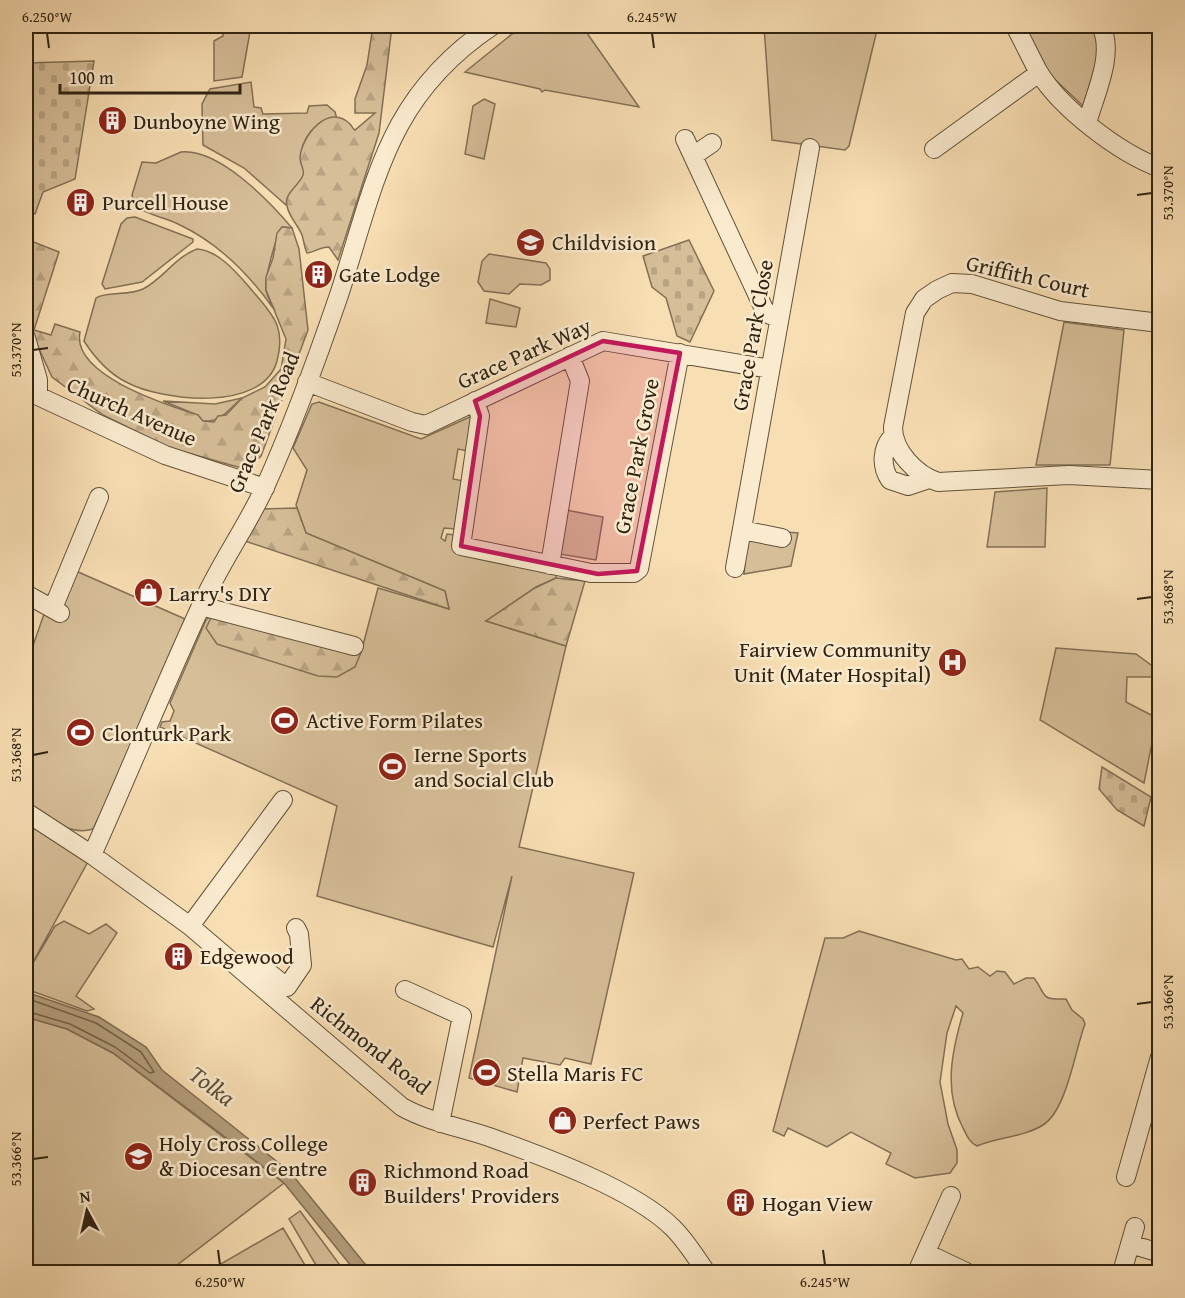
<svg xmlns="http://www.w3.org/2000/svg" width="1185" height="1298" font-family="'Gentium Book Plus',serif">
  <defs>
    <pattern id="forest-firs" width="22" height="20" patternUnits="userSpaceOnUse" patternTransform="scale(1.5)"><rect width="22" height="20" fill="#d6be98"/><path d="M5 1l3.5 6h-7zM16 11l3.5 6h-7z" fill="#b8a382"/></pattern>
    <pattern id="cemetery-stones" width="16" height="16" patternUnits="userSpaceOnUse" patternTransform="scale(1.5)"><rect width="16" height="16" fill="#d6be98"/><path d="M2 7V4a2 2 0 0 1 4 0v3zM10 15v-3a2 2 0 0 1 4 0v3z" fill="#b8a382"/></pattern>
  </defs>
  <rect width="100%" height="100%" fill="#f8deb3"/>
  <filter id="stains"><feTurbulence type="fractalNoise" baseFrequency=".00333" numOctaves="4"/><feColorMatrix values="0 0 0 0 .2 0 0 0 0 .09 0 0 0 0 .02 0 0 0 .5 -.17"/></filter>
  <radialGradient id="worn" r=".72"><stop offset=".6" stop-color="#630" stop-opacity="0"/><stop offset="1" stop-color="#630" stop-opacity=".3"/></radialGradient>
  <path fill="#d6be98" stroke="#837055" stroke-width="1.5" d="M223,26h28l-9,51 -28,4v-40l9,-5z
    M528,26h54l57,81 -94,-17 -3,2 -2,-3 -75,-17 47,-38z
    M764,26h114l-29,120 -4,4 -73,-10z
    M1021,26h71l8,12 -2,19 -15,49 -35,-33z
    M251,82l3,25 7,1 2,6 44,-1 2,-7 18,-1 8,7 2,7c-21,1 -37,19 -36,41 0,4 3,9 3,13 -2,13 -16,19 -18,32l-42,-37 -41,-23 -1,-41 8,-15z
    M484,99l11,5 -11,55 -19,-5 8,-48z
    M181,152c38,-4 89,50 111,76l-10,-1c-6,10 -18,52 -16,63 1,6 5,12 7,18 -25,-35 -56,-66 -95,-84 -14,-7 -32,-9 -43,-19l-3,-10 10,-33 14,1z
    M135,217l58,22v3l-51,40 -37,7 -3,-5 19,-60 6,-6z
    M197,249c21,1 40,24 53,39 9,11 22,24 27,37 4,11 3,25 0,36 -14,52 -116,40 -151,21 -18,-9 -31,-24 -42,-41l12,-43c10,-7 33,-2 47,-9 20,-10 32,-32 54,-40z
    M489,254l57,9 4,6v11l-9,5 -21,-1 -11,10 -25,-3 -6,-9 4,-21z
    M490,299l30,9 -4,19 -30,-4z
    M1064,322l60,8 -14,135h-74z
    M242,398c-14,11 -19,24 -39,23l-6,-6 -34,-14 52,3z
    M319,402l102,37 51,-23 -3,35 -11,-2 -5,30 11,2 -8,48 -12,-1 -3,10 4,3 2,-7 8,1 102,36 -1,7 -20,9 -50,34 80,25 -47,201 115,26 -43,191 -26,-6 -5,7 -37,-7 -6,34 -48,-14 43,-202 -19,71 -176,-51 20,-90 -177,-79 2,-5 8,-1 4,-10 -4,-8 36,-83 7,-6 149,35 16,-61 71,21 -4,-18 -139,-58 -10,-28 11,-35 -14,-22 19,-44z
    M1047,488l-2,59h-58l8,-55z
    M566,510l37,7 -7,43 -37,-6z
    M786,532l12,1 -7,33 -47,8 3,-34z
    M76,571l109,48 -80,185 -12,25c-26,8 -47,-14 -67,-28v-135l18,-52 11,6z
    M1056,648l80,6 23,17v6h-32l-1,25 31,16 -13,65 -104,-63z
    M26,819l64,39 -63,115 28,-47 9,-5 25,13 17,-10 11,9 -41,63 18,13 -7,2 -61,-22z
    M859,931l97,29 6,-1 7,10 9,-2 12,9 7,-5 8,1 9,12 12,-6h8c13,17 5,22 32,21l6,11 11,9 2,5c-10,26 -18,86 -42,101 -19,12 -45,12 -66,21 -7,-3 -10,-10 -14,-18 -20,-37 -11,-77 0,-115l-7,-7 -9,27 -7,49 8,42 9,26v13l-7,10 -35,5 -29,-14 5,-11 -40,-21 -24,15 -39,-19 -4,8 -11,-5 52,-193h18z
    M26,1017l41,12 46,24 171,130 -116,89h-142z
    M300,1211l45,61h-25l-31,-53z
    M283,1228l26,44h-102z"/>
  <path fill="url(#forest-firs)" stroke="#837055" stroke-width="1.5" d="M373,26h19l-13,107 -41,127 -9,-13c-9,0 -14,5 -22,6 -3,-6 -3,-12 -5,-18 -4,-10 -13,-18 -15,-29 -4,-12 12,-20 16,-31 2,-6 -3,-10 -3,-17 1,-21 28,-56 50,-34 2,2 3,5 5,6l20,-17h-20v-14l12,-34z
    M282,227l10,1 7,21 9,81 -47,126 -10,10 -13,1 -68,-19 -67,-33 -51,-38 -18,-39 -8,-32v-67l33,13 -25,78 17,5 4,-11 25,8c-9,43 87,73 118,83l5,6 11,1 4,-6 8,-1 16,-17 23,-11 16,-18 5,-30 -20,-49v-13l7,-19 4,-25z
    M297,508l9,25 139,58 4,18 -207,-69 19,-31z
    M556,578l29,3 -19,65 -80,-25 49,-33z
    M213,614l149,36 -7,17 -18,10 -19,-1 -101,-32 -11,-16z"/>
  <path fill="url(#cemetery-stones)" stroke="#837055" stroke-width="1.5" d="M94,61l-19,118 -32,13 -8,22 -9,-2v-149z
    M689,240l25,51 -24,51 -13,-6 -11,-38 -14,-11 -9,-31z
    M1102,767l49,30 -7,29 -27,-16 -18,-21z"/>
  <path fill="#b49e7c" stroke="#7f6d52" stroke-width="1.5" d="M26,992l73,25 47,30 16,23 128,102 75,92 13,8h-22l-72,-89 -68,-53 -103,-77 -46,-24 -41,-12z"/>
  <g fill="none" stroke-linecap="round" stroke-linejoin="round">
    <path stroke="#726047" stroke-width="1.5" d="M26,998l70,25 45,29 13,20 -4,1 -35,-26 -45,-23 -44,-13"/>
    <defs>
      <path id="minor" d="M1015,26c8,15 15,30 23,45 22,37 81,82 122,97
        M1087,123c8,-29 28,-69 14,-97
        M685,139l79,170 6,6 9,2
        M934,149l105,-76
        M693,156l19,-13
        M1160,323l-100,-12 -88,-27 -20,-1 -15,7 -13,9 -9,14 -22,114c0,24 23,48 45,55l131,-7 91,5
        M26,338l12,42v16l127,59 100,33
        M307,382l105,40 14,3 177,-84 167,28
        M475,401l5,15 -19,130 130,27h43l5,-4 41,-216
        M893,436c-12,12 -12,31 -3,44l18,6 21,-7
        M742,530l40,8
        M550,565l30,-184 -10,-25
        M735,568l75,-420
        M26,594l34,19
        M201,606l153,40
        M53,608l46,-111
        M26,812l66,43 98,71 212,181c27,15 58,20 87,30 53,19 145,52 184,91 13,13 23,29 33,44
        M92,855c37,-82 71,-167 109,-249 18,-41 45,-78 64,-119 28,-62 52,-128 74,-192 37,-113 47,-198 153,-269
        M190,926l93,-126
        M251,977l8,-12 28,22 15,-22 -3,-31 -3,-6
        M405,990l57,26 -22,107
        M1126,1177l34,-120
        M1130,1244l30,9
        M926,1253l40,19
        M917,1272l34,-76
        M1122,1272l13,-45"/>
    </defs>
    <use href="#minor" stroke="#62523a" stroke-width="20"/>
    <use href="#minor" stroke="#faeace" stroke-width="18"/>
  </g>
  <path fill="#c2185b" fill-opacity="0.2" stroke="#c2185b" stroke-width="4.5" stroke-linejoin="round" d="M603,341l77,12 -43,218 -39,3 -137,-28 19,-130 -5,-15z"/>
  <path fill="none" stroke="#302312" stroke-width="2" d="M47,33l2,15M652,33l2,15M1137,195l15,-2M33,350l15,-2M1137,599l15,-2M33,755l15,-3M1137,1004l15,-2M33,1159l15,-2M218,1250l2,15M823,1250l2,15"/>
  <defs>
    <symbol id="building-disc" viewBox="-11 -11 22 22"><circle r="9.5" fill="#8f2418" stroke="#faeace"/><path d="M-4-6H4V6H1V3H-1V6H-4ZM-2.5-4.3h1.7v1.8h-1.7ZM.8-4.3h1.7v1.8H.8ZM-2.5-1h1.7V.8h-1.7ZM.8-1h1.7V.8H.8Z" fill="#fff"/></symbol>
    <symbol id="school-disc" viewBox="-11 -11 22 22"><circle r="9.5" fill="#8f2418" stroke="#faeace"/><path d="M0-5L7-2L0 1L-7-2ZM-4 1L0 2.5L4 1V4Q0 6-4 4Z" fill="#fff"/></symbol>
    <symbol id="shop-disc" viewBox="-11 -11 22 22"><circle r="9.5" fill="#8f2418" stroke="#faeace"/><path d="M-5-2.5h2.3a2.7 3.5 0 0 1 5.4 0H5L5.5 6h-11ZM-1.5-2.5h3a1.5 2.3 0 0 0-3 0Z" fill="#fff"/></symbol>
    <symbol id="hospital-disc" viewBox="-11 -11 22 22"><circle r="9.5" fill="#8f2418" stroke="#faeace"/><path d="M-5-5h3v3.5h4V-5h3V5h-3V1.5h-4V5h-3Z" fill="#fff"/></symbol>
    <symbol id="stadium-disc" viewBox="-11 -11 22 22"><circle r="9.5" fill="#8f2418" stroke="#faeace"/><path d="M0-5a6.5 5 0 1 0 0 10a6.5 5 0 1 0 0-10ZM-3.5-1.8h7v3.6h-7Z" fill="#fff"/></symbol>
    <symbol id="university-disc" viewBox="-11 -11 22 22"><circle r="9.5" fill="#8f2418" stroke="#faeace"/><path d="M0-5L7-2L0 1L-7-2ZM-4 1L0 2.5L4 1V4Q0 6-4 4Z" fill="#fff"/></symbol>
  </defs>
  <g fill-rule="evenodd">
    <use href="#building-disc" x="96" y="104" width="33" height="33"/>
    <use href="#building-disc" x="64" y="186" width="33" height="33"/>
    <use href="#school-disc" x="514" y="226" width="33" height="33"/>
    <use href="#building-disc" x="302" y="258" width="33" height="33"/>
    <use href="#shop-disc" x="132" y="576" width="33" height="33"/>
    <use href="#hospital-disc" x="936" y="646" width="33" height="33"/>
    <use href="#stadium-disc" x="268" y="704" width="33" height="33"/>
    <use href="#stadium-disc" x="64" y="716" width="33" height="33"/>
    <use href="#stadium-disc" x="376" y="750" width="33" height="33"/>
    <use href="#building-disc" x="162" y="940" width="33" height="33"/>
    <use href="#stadium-disc" x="470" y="1056" width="33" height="33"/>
    <use href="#shop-disc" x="546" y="1104" width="33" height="33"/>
    <use href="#university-disc" x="122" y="1140" width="33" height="33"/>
    <use href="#building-disc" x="346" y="1166" width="33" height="33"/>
    <use href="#building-disc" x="724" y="1186" width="33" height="33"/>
  </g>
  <g text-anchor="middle" stroke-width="5" stroke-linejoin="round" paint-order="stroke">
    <g font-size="22" fill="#302312" stroke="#faeace" text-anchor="start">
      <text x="133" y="129">Dunboyne Wing</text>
      <text x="102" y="210">Purcell House</text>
      <text x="552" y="250">Childvision</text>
      <text x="339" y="282">Gate Lodge</text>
      <text x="169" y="601">Larry's DIY</text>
      <text x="931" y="657" text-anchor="end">Fairview Community<tspan x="931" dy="25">Unit (Mater Hospital)</tspan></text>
      <text x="306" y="728">Active Form Pilates</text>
      <text x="102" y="741">Clonturk Park</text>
      <text x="414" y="762">Ierne Sports<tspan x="414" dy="25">and Social Club</tspan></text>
      <text x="200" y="964">Edgewood</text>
      <text x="507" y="1081">Stella Maris FC</text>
      <text x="583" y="1129">Perfect Paws</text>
      <text x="159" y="1151">Holy Cross College<tspan x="159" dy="25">&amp; Diocesan Centre</tspan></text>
      <text x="384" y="1178">Richmond Road<tspan x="384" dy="25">Builders' Providers</tspan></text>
      <text x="762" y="1211">Hogan View</text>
    </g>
    <g font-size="22" fill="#302312" stroke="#faeace">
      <text transform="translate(1028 276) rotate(13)" y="8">Griffith Court</text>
      <text transform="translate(752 335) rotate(-80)" y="8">Grace Park Close</text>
      <text transform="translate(524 353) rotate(-24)" y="8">Grace Park Way</text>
      <text transform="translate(132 411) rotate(24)" y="8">Church Avenue</text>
      <text transform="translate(263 422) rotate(-67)" y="8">Grace Park Road</text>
      <text transform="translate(636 456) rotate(-79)" y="8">Grace Park Grove</text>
      <text transform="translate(371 1045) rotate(38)" y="8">Richmond Road</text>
    </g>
    <g font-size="24" font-style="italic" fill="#5e4e37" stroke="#faeace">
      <text transform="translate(212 1086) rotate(37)" y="8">Tolka</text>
    </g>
  </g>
  <rect width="1185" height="1298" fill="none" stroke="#f8deb3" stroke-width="66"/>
  <g transform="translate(87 1211) rotate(352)" stroke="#faeace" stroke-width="4.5" paint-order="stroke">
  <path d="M0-4.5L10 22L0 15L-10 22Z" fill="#302312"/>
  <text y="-9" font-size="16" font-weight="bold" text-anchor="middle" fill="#302312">N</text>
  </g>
  <path d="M60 84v9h180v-9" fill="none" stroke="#302312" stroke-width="3"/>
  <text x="69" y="84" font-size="18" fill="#302312" stroke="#faeace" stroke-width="4.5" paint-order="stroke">100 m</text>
  <rect x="33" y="33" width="1119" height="1232" fill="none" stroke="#302312" stroke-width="2"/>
  <g font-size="15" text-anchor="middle" fill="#302312">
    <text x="47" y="22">6.250°W</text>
    <text x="652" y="22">6.245°W</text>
    <text transform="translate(1168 193) rotate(-90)" y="5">53.370°N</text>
    <text transform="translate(16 350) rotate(-90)" y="5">53.370°N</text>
    <text transform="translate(1168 597) rotate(-90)" y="5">53.368°N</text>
    <text transform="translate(16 755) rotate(-90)" y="5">53.368°N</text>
    <text transform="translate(1168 1002) rotate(-90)" y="5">53.366°N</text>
    <text transform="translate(16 1159) rotate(-90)" y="5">53.366°N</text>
    <text x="220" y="1287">6.250°W</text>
    <text x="825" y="1287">6.245°W</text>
  </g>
  <rect width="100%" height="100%" filter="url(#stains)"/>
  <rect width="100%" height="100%" fill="url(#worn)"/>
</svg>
